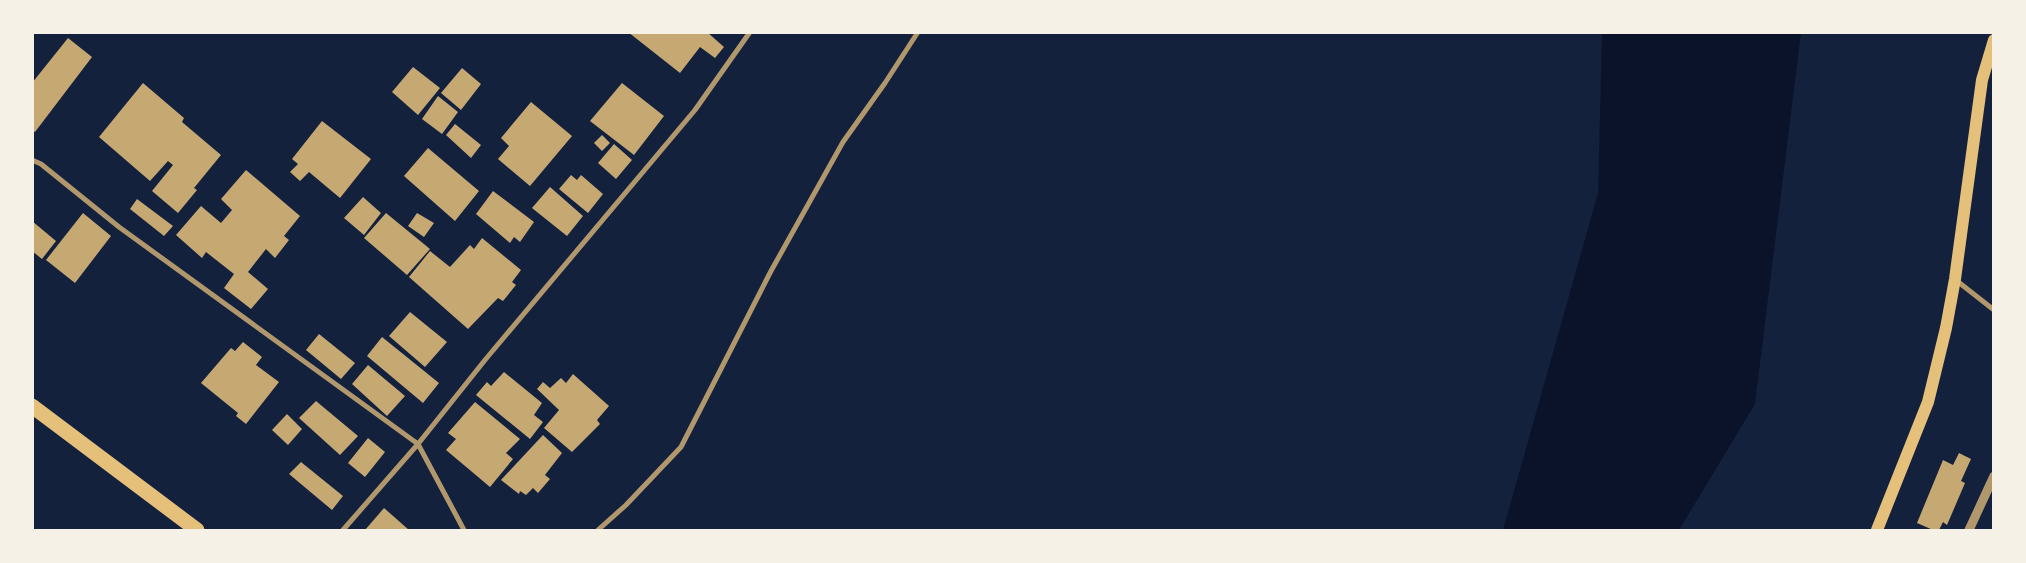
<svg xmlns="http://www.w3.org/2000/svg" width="2026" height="563" font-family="Manrope,sans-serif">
  <rect width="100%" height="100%" fill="#14213d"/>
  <path fill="#0b132b" d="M1602,33h199l-46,371 -76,126h-176l95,-337z"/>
  <path fill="#c6a872" d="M628,32h79l17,15 -9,11 -15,-11 -20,26z
    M68,38l24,19 -57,75 -3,-2v-47z
    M413,67l27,21 -22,27 -26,-23z
    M462,68l19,16 -20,26 -20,-17z
    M143,83l41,35 -2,4 39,33 -27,33 3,2 -19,23 -26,-22 21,-26 -5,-4 -18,20 -51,-44z
    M622,83l42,33 -30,39 -44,-34z
    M438,96l20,16 -16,22 -20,-15z
    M531,102l41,34 -42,50 -32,-27 11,-13 -8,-8z
    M322,121l49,38 -31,39 -31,-26 -9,9 -10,-9 8,-8 -6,-5z
    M455,124l26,21 -10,13 -25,-23z
    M602,135l8,8 -8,8 -8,-8z
    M614,144l18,16 -16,19 -18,-16z
    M428,148l51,43 -24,30 -51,-45z
    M246,170l54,46 -16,20 5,4 -14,18 -9,-9 -18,23 20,17 -17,20 -27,-21 10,-14 -28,-22 -4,6 -26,-23 25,-29 20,17 11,-13 -11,-11z
    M571,175l6,5 4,-5 22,19 -15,19 -29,-24z
    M550,187l33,29 -16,20 -35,-28z
    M493,191l41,31 -14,20 -6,-5 -4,6 -34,-29z
    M363,197l18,16 -17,22 -20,-17z
    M137,199l36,27 -9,10 -34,-27z
    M83,213l28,23 -36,47 -29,-23z
    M386,213l44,36 -23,26 -43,-37z
    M417,213l17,10 -10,14 -16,-11z
    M32,221l24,20 -14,18 -10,-8z
    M482,238l39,32 -9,12 4,3 -13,16 -5,-3 -30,31 -59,-52 21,-26 20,16 20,-22 4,4z
    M410,312l37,30 -22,25 -36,-31z
    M319,334l36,29 -14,16 -35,-29z
    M382,337l57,46 -16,20 -56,-47z
    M243,342l19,15 -6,8 23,17 -33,42 -10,-8 2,-3 -37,-30 30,-35 4,3z
    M368,365l37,31 -18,20 -35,-32z
    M504,372l38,31 -8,12 9,7 -13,17 -54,-44 11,-13 4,4z
    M573,374l36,32 -12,14 3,4 -28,28 -28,-24 15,-18 -22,-21 6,-7 7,6 11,-10 5,5z
    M316,401l42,35 -18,19 -41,-37z
    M475,402l45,37 -14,14 7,6 -23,28 -44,-37 10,-11 -8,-6z
    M287,414l15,15 -14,16 -16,-15z
    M543,435l19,18 -17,22 5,4 -12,14 -5,-5 -7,7 -6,-4 -1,3 -18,-14z
    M368,438l17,14 -20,25 -17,-14z
    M1959,453l12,6 -10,22 4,2 -18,42 -4,-3 -4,8h-6l-16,-7 26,-63 10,5z
    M301,462l42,34 -11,14 -43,-36z
    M384,508l25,22h-44z"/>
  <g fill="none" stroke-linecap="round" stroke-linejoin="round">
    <path stroke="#b1986c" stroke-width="5" d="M32,160l9,4 78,63 299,217 46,86
      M1957,281l37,29
      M343,530l75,-86 67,-84 210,-250 55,-78
      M598,530l28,-25 55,-58 90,-176 72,-129 42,-59 33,-51"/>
    <path stroke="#b1986c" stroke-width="9" d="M1969,530l25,-54"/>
    <path stroke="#e5c07b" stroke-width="12" d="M1877,530l51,-128 18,-74 9,-49 27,-199 12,-40"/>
    <path stroke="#e5c07b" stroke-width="15" d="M32,406l165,124"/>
  </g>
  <rect width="2026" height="563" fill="none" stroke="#f6f1e7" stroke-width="68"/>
</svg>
